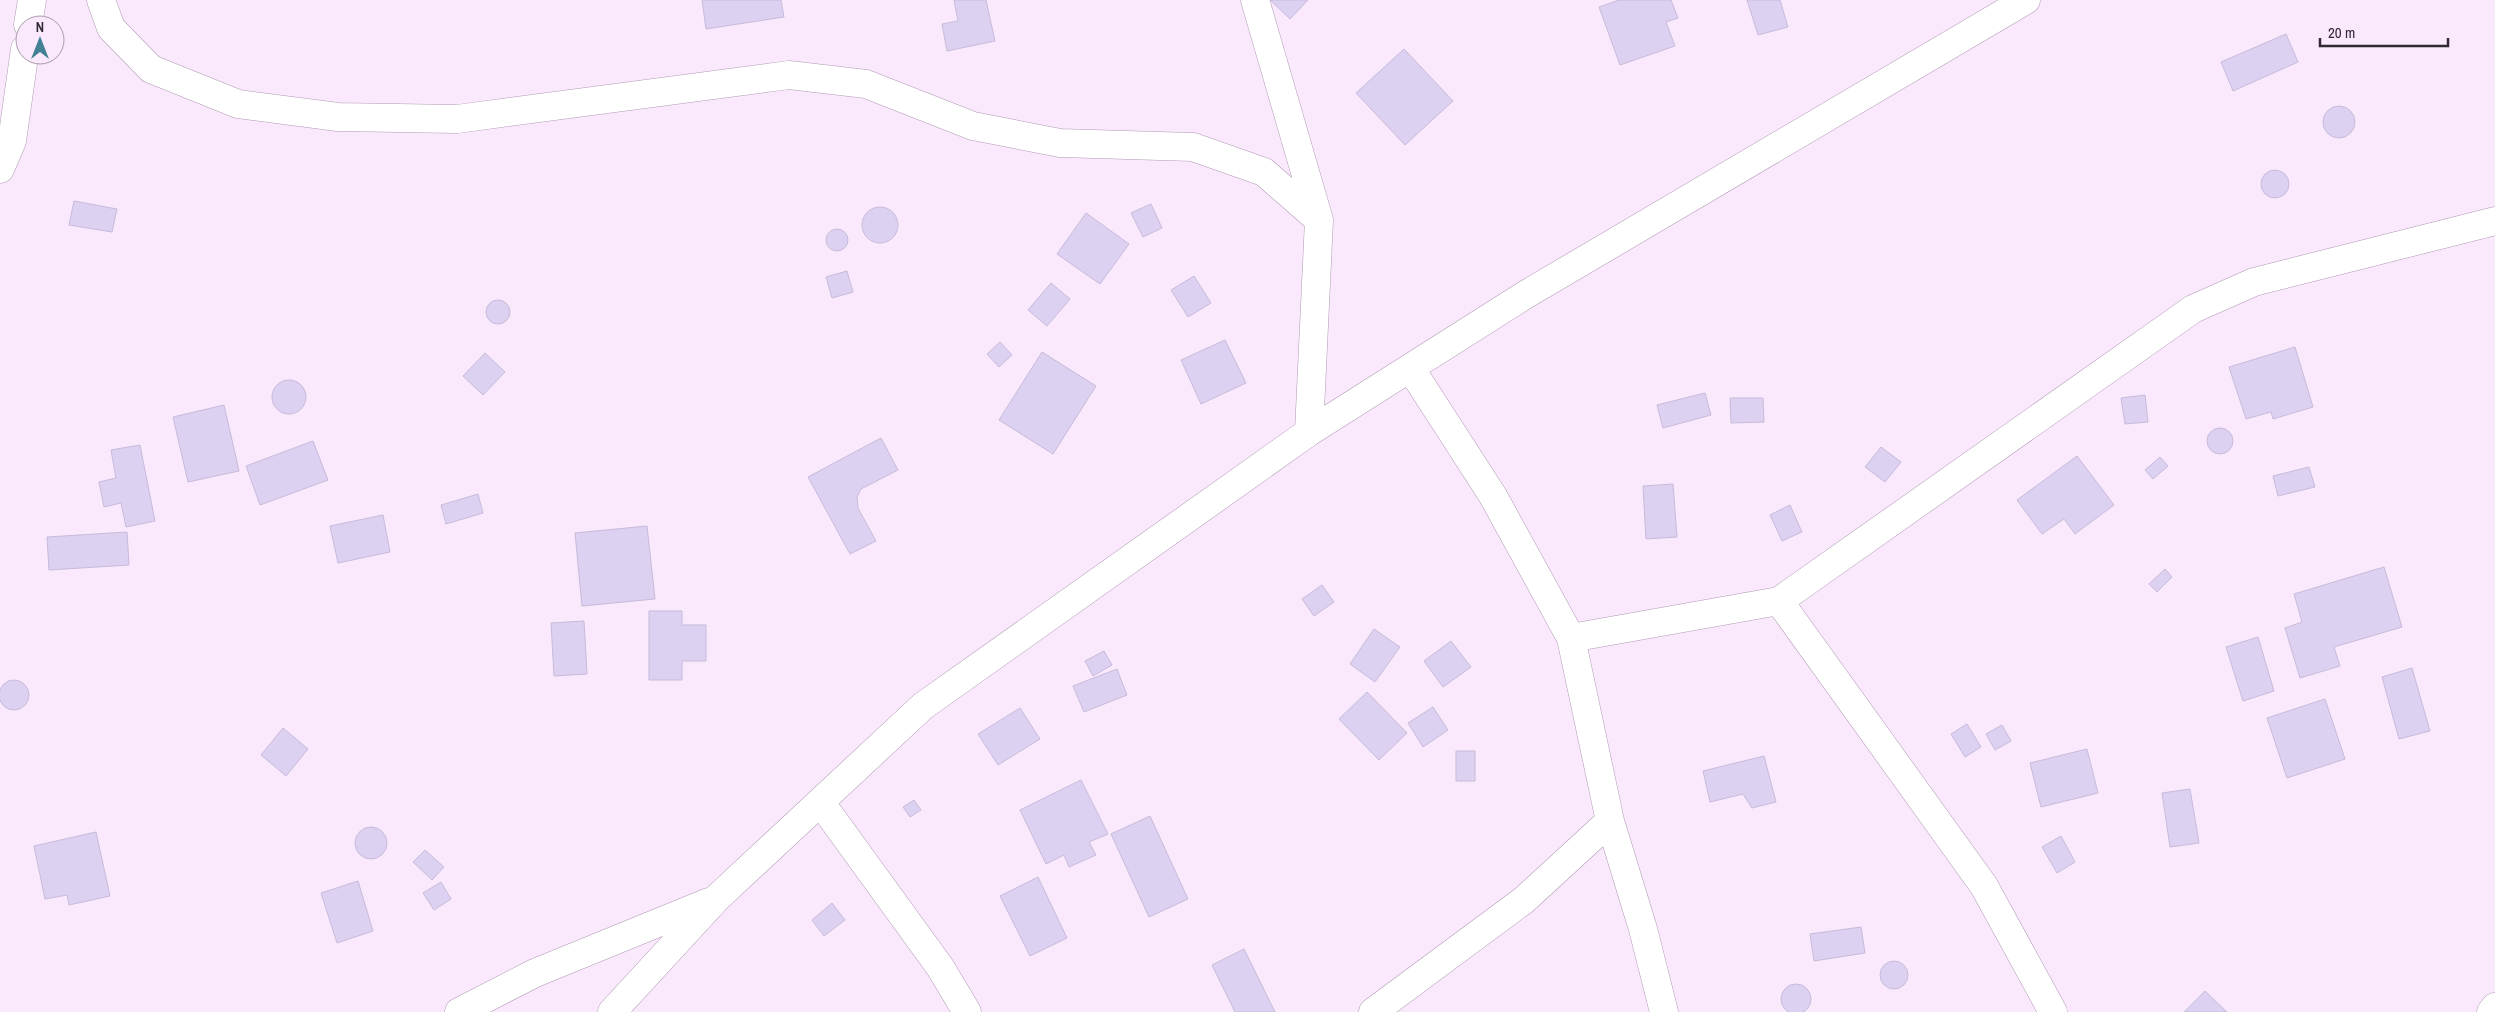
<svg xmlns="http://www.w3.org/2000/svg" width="2495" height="1012" font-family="'Archivo Narrow',sans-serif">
  <rect width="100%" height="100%" fill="#fae8fd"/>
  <path fill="#dcd1f0" stroke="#c6bbd9" d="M702,0h79l3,17 -78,12z
    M954,0h32l9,41 -48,10 -5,-27 16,-3z
    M1270,0h38l-18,19z
    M1619,0h52l7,18 -12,4 9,24 -55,19 -21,-58z
    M1747,0h33l8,27 -30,8z
    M2286,34l12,28 -65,29 -12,-29z
    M1404,49l49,52 -48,44 -49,-52z
    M2323 122a16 16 0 1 1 32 0a16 16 0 1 1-32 0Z
    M2261 184a14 14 0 1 1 28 0a14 14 0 1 1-28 0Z
    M74,201l43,8 -5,23 -43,-7z
    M1151,204l11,24 -19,9 -12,-24z
    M862 225a18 18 0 1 1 36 0a18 18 0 1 1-36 0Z
    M1086,213l43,31 -29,40 -43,-30z
    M826 240a11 11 0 1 1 22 0a11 11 0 1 1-22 0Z
    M847,271l6,21 -21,6 -6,-21z
    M1194,276l17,27 -23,14 -17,-27z
    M1051,283l19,16 -23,27 -19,-16z
    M486 312a12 12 0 1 1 24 0a12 12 0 1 1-24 0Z
    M1225,340l21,43 -45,21 -20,-44z
    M1000,342l12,13 -13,12 -12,-13z
    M2295,347l18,60 -40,12 -2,-7 -25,7 -17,-52z
    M1042,352l54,34 -43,68 -54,-34z
    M485,353l20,19 -22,23 -20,-19z
    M272 397a17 17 0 1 1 34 0a17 17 0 1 1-34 0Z
    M1705,393l6,22 -48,13 -6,-23z
    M2145,395l3,27 -23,2 -4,-26z
    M1730,398h33l1,24 -33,1z
    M224,405l15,66 -51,11 -15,-65z
    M2207 441a13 13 0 1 1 26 0a13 13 0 1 1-26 0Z
    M881,438l17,32 -37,19 -4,8 1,11 18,33 -26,13 -42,-77z
    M313,441l15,39 -68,25 -14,-39z
    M140,445l15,76 -29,6 -5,-24 -17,4 -5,-25 17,-4 -5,-28z
    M1881,447l20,15 -16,20 -20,-15z
    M2077,456l37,49 -39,29 -11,-15 -22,15 -25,-34z
    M2160,457l8,9 -15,13 -8,-9z
    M2309,467l6,20 -37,9 -5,-20z
    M1673,484l4,53 -31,2 -3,-53z
    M478,494l5,19 -37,11 -5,-19z
    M1790,505l12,27 -20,9 -12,-26z
    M383,515l7,37 -52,11 -8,-37z
    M647,526l8,73 -73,7 -7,-73z
    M127,532l2,33 -80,5 -2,-33z
    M2384,567l18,60 -68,20 6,19 -40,12 -15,-50 17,-6 -8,-28z
    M2165,569l7,8 -15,15 -8,-8z
    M1322,585l12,17 -20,14 -12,-17z
    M649,611h33v14h24v36h-24v19h-33z
    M584,621l3,53 -33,2 -3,-53z
    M1374,629l26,18 -25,35 -25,-18z
    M2258,637l16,54 -31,10 -17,-54z
    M1451,641l20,26 -28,20 -19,-26z
    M1104,651l8,14 -19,11 -8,-15z
    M2412,668l18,63 -31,8 -17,-62z
    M1117,669l10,26 -43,17 -11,-26z
    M-1 695a15 15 0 1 1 30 0a15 15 0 1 1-30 0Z
    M1367,692l40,41 -28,27 -40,-41z
    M2325,699l20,60 -58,19 -20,-60z
    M1433,707l15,23 -25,17 -15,-24z
    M1020,708l20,31 -42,26 -20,-31z
    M1967,724l14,23 -16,10 -14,-23z
    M2002,725l9,16 -16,9 -9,-16z
    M283,728l25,21 -22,27 -25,-21z
    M2087,749l11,44 -57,14 -11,-44z
    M1456,751h19v30h-19z
    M1764,756l12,46 -24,6 -9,-14 -33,8 -7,-31z
    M1081,780l27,54 -19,8 7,13 -27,12 -5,-12 -18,9 -26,-54z
    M2190,789l9,54 -29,4 -8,-54z
    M914,800l7,10 -11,7 -7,-10z
    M1150,816l38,83 -39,18 -38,-83z
    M355 843a16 16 0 1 1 32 0a16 16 0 1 1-32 0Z
    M96,832l14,64 -41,9 -2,-10 -22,4 -11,-53z
    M2061,836l14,26 -18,11 -15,-26z
    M425,850l19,17 -12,13 -19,-18z
    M1038,877l29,61 -37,18 -30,-60z
    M358,881l15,50 -36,12 -16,-50z
    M441,882l10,17 -17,11 -11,-17z
    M832,903l13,17 -21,16 -12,-16z
    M1861,927l4,26 -51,8 -4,-27z
    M1244,949l31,63h-40l-23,-47z
    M1880 975a14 14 0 1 1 28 0a14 14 0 1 1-28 0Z
    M1781 999a15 15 0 1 1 30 0a15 15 0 1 1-30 0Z
    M2205,991l22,21h-43z"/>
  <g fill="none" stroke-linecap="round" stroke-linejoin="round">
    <defs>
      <path id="minor" d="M101,0l10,28 40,41 87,35 100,13 119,2 332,-44 77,9 107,42 87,17 133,4 71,25 55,48
        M1255,0l64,220 -10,212
        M28,25l4,-25
        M0,169l12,-28 13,-92
        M1411,369l82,127 78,142 208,-37 414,-292 61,-27 241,-61
        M1779,601l205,285 69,126
        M1571,638l39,183 33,108 21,83
        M821,803l119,164 27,45
        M459,1012l76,-39 174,-71
        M612,1012l105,-114 206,-192 386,-274 216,-137 501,-295
        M1373,1012l151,-112 86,-79
        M2491,1012l4,-5"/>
    </defs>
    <use href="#minor" stroke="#b09ab3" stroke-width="29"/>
    <use href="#minor" stroke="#fff" stroke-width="28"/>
  </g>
  <g transform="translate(40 40)"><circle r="24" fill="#fae8fd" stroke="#aa9bac"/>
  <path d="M0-4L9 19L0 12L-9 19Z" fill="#428195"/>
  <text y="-8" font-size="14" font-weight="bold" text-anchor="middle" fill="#312833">N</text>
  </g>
  <path d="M2320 38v8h128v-8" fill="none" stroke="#312833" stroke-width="2.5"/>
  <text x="2328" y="38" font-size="15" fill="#312833" stroke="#fae8fd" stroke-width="4" paint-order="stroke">20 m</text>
</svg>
